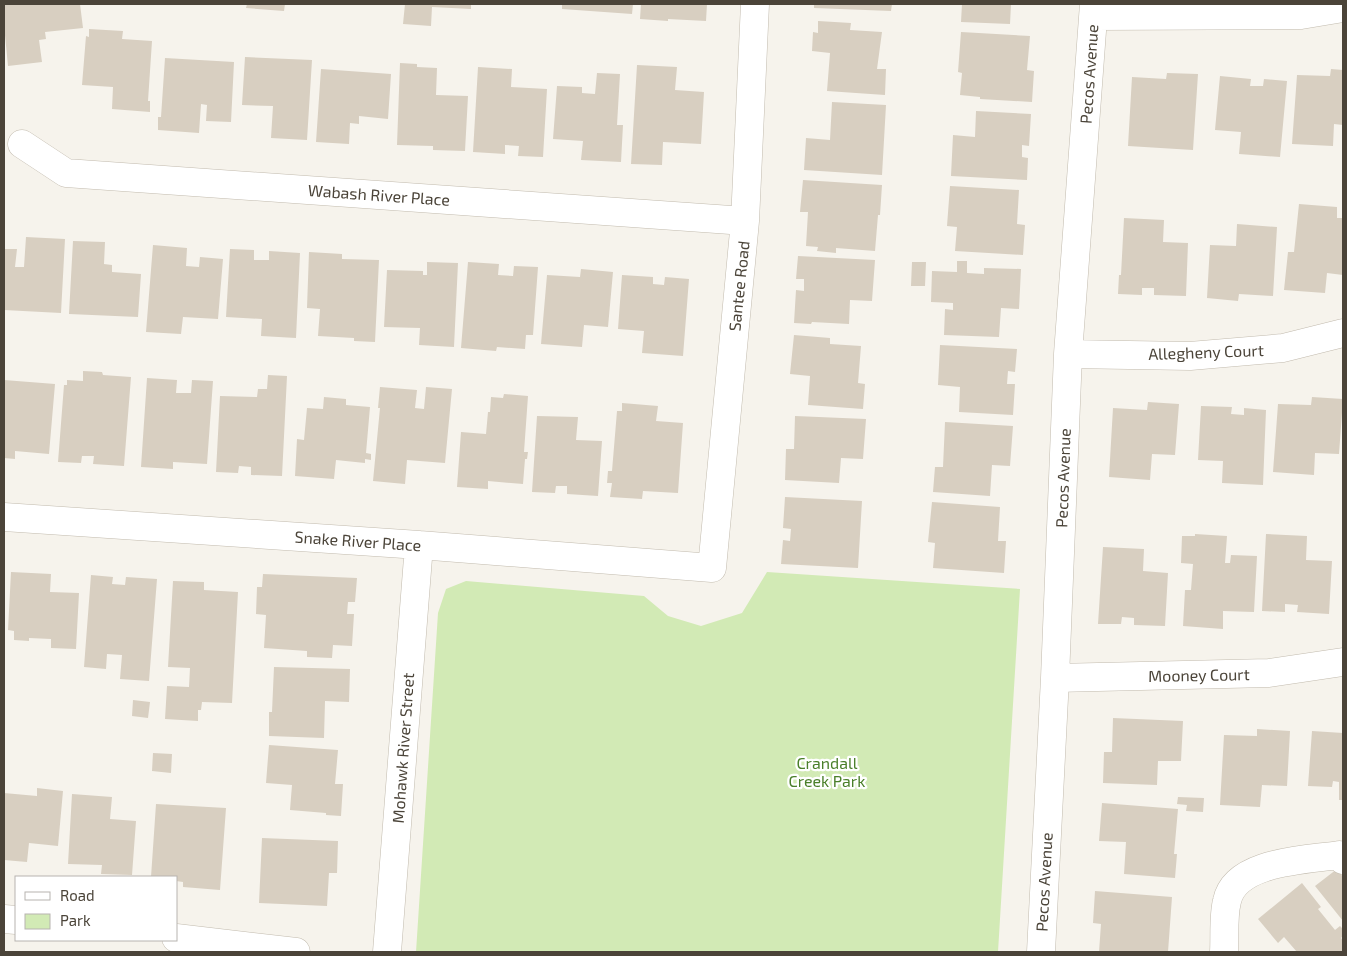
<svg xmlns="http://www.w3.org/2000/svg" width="1347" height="956" font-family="'Exo 2',sans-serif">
  <rect width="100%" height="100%" fill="#f6f3ec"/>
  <path fill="#d2eab5" d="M767,572l253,17 -22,363h-582l22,-339 8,-24 20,-8 178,15 24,20 33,10 41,-13z"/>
  <path fill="#d8cfc1" d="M4,4h76l3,24 -38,4 1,7 -7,1 3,22 -34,4 -4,-41z
    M247,4h38l-1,7 -38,-3z
    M405,4h66v5l-39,-2 -1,19 -28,-2z
    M562,4h71l-1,10 -70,-5z
    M641,4h66l-1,17 -38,-2v2l-28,-2z
    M814,4h78l-1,7 -77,-3z
    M962,4h49l-1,20 -49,-2z
    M818,21l33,2 -1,7 32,2 -5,37h9l-1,26 -58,-4 3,-38 -18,-2 1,-19 5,1z
    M89,29l34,2 -1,8 30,2 -4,60h2v11l-38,-3 1,-22 -31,-2 4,-49 3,1z
    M961,32l69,4 -3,34 7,1 -2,31 -52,-3v-2l-20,-2 2,-22 -4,-1z
    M245,57l67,3 -5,80 -36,-2 2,-32 -31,-1z
    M165,58l69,4 -3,60 -25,-1 1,-16 -6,-1 -2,29 -41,-3v-13h3z
    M400,63l17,1v3l20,1 -1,27 32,1 -3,55 -32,-1v-4l-36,-1z
    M637,65l40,2 -2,23 29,2 -3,52 -38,-2 -1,23 -31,-1z
    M478,67l34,2 -1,18 36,2 -4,68 -25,-1 1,-10 -14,-1v9l-32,-2z
    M321,69l70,5 -3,45 -29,-3v8l-9,-1 -1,21 -33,-2z
    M1331,69l12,1v55l-9,-1 -1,22 -41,-2 5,-69 33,1z
    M597,73l23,1 -3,51h6l-2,37 -40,-2 2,-19 -30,-2 4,-53 25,1v6l13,1z
    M1167,73l31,1 -5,76 -65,-4 4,-69 34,2z
    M1220,76l31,3 -1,7h13l1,-7 23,2 -7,76 -41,-3 2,-22 -26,-2z
    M832,102l54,3 -4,70 -78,-5 2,-32 24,2z
    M976,111l55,3 -2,32 -7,-1v12l6,1 -1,22 -76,-4 2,-41 22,2z
    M803,180l79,5 -2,30h-2l-3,36 -39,-3v5l-19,-2 1,-4 -12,-1 2,-34h-8z
    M950,186l69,4 -2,34 8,1 -2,30 -68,-4 2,-24 -10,-1z
    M1299,204l38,3v11h6v57l-16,-2 -2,20 -41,-3 4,-38h6z
    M1124,218l40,2 -1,22 25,1 -2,53 -32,-1v-7h-12v7l-24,-1 1,-19h2z
    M1237,224l40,3 -4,69 -34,-2 -1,7 -31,-3 3,-53 26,1z
    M26,237l39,2 -4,74 -57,-3v-61h13l-2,18h9z
    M73,241l32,1 -1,22 8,1v7l29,2 -3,43 -69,-3z
    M153,245l34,3 -1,18 13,1 1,-10 23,2 -5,60 -35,-2 -2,17 -35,-2z
    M230,249l24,1v10h15v-9l31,2 -4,85 -35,-2 1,-17 -36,-2z
    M309,252l33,2v5l37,1 -4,82 -21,-1v-3l-36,-2 2,-27 -13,-1z
    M798,256l77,4 -3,41 -22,-1 -1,24 -37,-2 -1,2 -17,-1 2,-33 8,1v-12h-8z
    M957,261h10v12l17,1v-6l37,1 -2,40 -18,-1 -2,29 -55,-2 1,-26 8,1v-7l-22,-1 1,-31 25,1z
    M427,262l31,1 -4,84 -35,-2 1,-17 -36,-1 3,-57 36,1v4h4z
    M468,262l31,2 -1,11 15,1 1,-10 24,1 -5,68h-7l-1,14 -28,-2 -1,4 -35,-3z
    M912,262h14l-1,24h-14z
    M581,269l32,3 -5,55 -24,-2 -2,22 -41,-3 6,-69 33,2z
    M622,275l31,2v7l11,1 1,-8 24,2 -6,77 -41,-3 2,-22 -26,-2z
    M794,335l36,3v6l31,2 -3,37 7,1 -2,25 -55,-4 2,-29 -20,-2z
    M940,345l77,4 -2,23 -7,-1 -1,13h8l-2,31 -54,-3 1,-25 -22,-2z
    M83,371l19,1 1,3 28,2 -7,89 -31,-2 1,-8h-12l-1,7 -23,-1 6,-77h3v-5l16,1z
    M268,375l19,1 -5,100 -31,-1v-8l-12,-1 -1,7 -22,-1 4,-76 37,1 1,-8h9z
    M147,378l30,2 -1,13h15l1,-13 21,1 -6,83 -34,-2v7l-32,-2z
    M4,380l51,4 -6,70 -34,-3v8l-11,-1z
    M380,387l37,3 -2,18 9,1 2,-22 26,2 -7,74 -38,-3 -2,24 -32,-3 7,-73h-2z
    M504,394l24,2 -4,56h4l-1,7h-2l-2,25 -35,-3v8l-31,-2 4,-55 25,2 2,-22h2l1,-15 12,1z
    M324,397l22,2v6l24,2 -4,46 5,1v6l-6,-1v4l-29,-3 -2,19 -39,-3 2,-37 7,1 3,-32 16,1z
    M1312,397l31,2 -4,55 -24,-1 -1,22 -41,-3 5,-68 33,1z
    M1148,402l31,2 -4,51 -23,-1 -2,26 -41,-3 4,-69 34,2z
    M622,403l36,3 -2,15 27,2 -5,70 -35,-2 -1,8 -32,-2 2,-14h-5l1,-12h4l5,-60h5z
    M1201,406l31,1 -1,7 13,1v-7l22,2 -3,75 -41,-2 1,-22 -25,-1z
    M537,416l41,1 -2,23 26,1 -4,55 -31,-2v-8h-11l-1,7 -23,-1z
    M795,416l71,3 -3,40 -22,-1 -2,25 -54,-3 1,-31h8z
    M945,422l68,4 -3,40 -18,-1 -2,31 -57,-4 2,-25h8z
    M785,497l77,4 -4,67 -77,-4 2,-24 7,1 1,-12 -8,-1z
    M932,502l68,5 -2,34h8l-2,32 -71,-5 2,-25 -7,-1z
    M1195,534l32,2 -2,27h5l1,-8 26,1 -3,56 -31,-1v18l-40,-3 2,-36h6l2,-26 -12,-1 1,-27h13z
    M1266,534l41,2 -1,24 26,1 -3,53 -32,-2 1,-7 -13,-1v8l-23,-1z
    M1103,547l41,2 -1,22 25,2 -3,53 -31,-1v-7l-12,-1 -1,7h-23z
    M11,572l40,2 -1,18 29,1 -3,56 -25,-1v-9l-22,-1v3l-15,-1v-9l-6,-1z
    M263,574l94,4 -2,24h-7l-1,12h7l-2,32 -19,-1 -1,13 -25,-1v-6l-43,-3 2,-33 -10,-1 1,-27h5z
    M91,575l22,2 -1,7 13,1 1,-8 31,2 -8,102 -29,-2 2,-24 -15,-1 -1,15 -22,-2z
    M173,581l31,1v8l34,2 -6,111 -30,-1 -1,8h-3v11l-33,-2 2,-33 22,1 1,-19 -22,-1z
    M274,667l76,2 -1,33 -24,-1 -1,37 -55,-2v-24h3z
    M133,700l17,2 -2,16 -16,-2z
    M1113,718l70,3 -2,40h-23l-1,24 -54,-2 1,-31h8z
    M1257,729l33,2 -3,55 -25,-1 -2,22 -40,-2 4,-70 33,1z
    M1312,731l31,2v67h-4v-18l-6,-1 -1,6 -24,-1z
    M269,745l69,5 -3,34h8l-2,32 -15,-1v-2l-36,-3 2,-25 -26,-2z
    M153,753l19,1 -1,19 -19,-2z
    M37,788l26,3 -5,55 -29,-3 -2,19 -23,-2v-67l33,3z
    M72,794l40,3 -2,22 26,2 -4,54 -31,-1 1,-9 -34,-1z
    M1178,797l26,1 -1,14 -17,-1 1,-6 -10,-1z
    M1102,803l76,6 -4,45h3l-2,24 -51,-4 2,-32 -27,-1z
    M156,804l70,4 -6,82 -37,-3v-5l-7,-1v-4h-25z
    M262,838l76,3 -1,32h-8l-2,33 -68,-3z
    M1337,869l6,8v44l-28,-35z
    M1302,883l19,24 -3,2 17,21 5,-4 3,3v7l-2,2 2,2v12h-46l-13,-15 -6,6 -20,-24z
    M1095,891l77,6 -4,55h-69l2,-28 -8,-1z"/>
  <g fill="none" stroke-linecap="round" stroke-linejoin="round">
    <defs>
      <path id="street" d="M1094,16l207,-1 42,-7
        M22,144l44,29 679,48
        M1068,354l122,2 93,-8 60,-15
        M4,517l415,28 293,23 33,-347 10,-217
        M1055,678l214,-5 74,-11
        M4,919l12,1
        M176,938l120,14
        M387,952l32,-407
        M1041,952l14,-274 13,-324 26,-350
        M1224,952c1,-15 -1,-36 3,-51 8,-40 79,-41 112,-46l4,5"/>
    </defs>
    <use href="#street" stroke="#c2bbae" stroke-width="29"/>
    <use href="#street" stroke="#fff" stroke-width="28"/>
  </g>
  <g text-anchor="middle" stroke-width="4.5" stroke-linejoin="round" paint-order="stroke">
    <g font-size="16" fill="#4b4439" stroke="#fff">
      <text transform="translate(1089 74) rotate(-86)" y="6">Pecos Avenue</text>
      <text transform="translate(379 195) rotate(4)" y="6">Wabash River Place</text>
      <text transform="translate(739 286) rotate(-84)" y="6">Santee Road</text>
      <text transform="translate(1206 352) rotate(-2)" y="6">Allegheny Court</text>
      <text transform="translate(1063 478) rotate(-88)" y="6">Pecos Avenue</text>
      <text transform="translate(358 541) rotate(4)" y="6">Snake River Place</text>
      <text transform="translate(1199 675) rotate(-1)" y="6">Mooney Court</text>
      <text transform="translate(403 748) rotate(-86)" y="6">Mohawk River Street</text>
      <text transform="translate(1044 882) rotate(-87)" y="6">Pecos Avenue</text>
    </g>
    <g font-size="16" fill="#4a7f2a" stroke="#fff">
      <text x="827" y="769">Crandall<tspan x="827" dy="18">Creek Park</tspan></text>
    </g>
  </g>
  <rect width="1347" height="956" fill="none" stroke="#4b4439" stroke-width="10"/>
  <rect x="15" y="876" width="162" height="65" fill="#ffffff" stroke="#b7b4b0"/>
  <rect x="25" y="892" width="25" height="8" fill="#ffffff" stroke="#b7b4b0"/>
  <text x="60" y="901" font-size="15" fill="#4b4439">Road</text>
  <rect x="25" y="914" width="25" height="15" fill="#d2eab5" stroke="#b7b4b0"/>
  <text x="60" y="926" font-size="15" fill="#4b4439">Park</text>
</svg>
